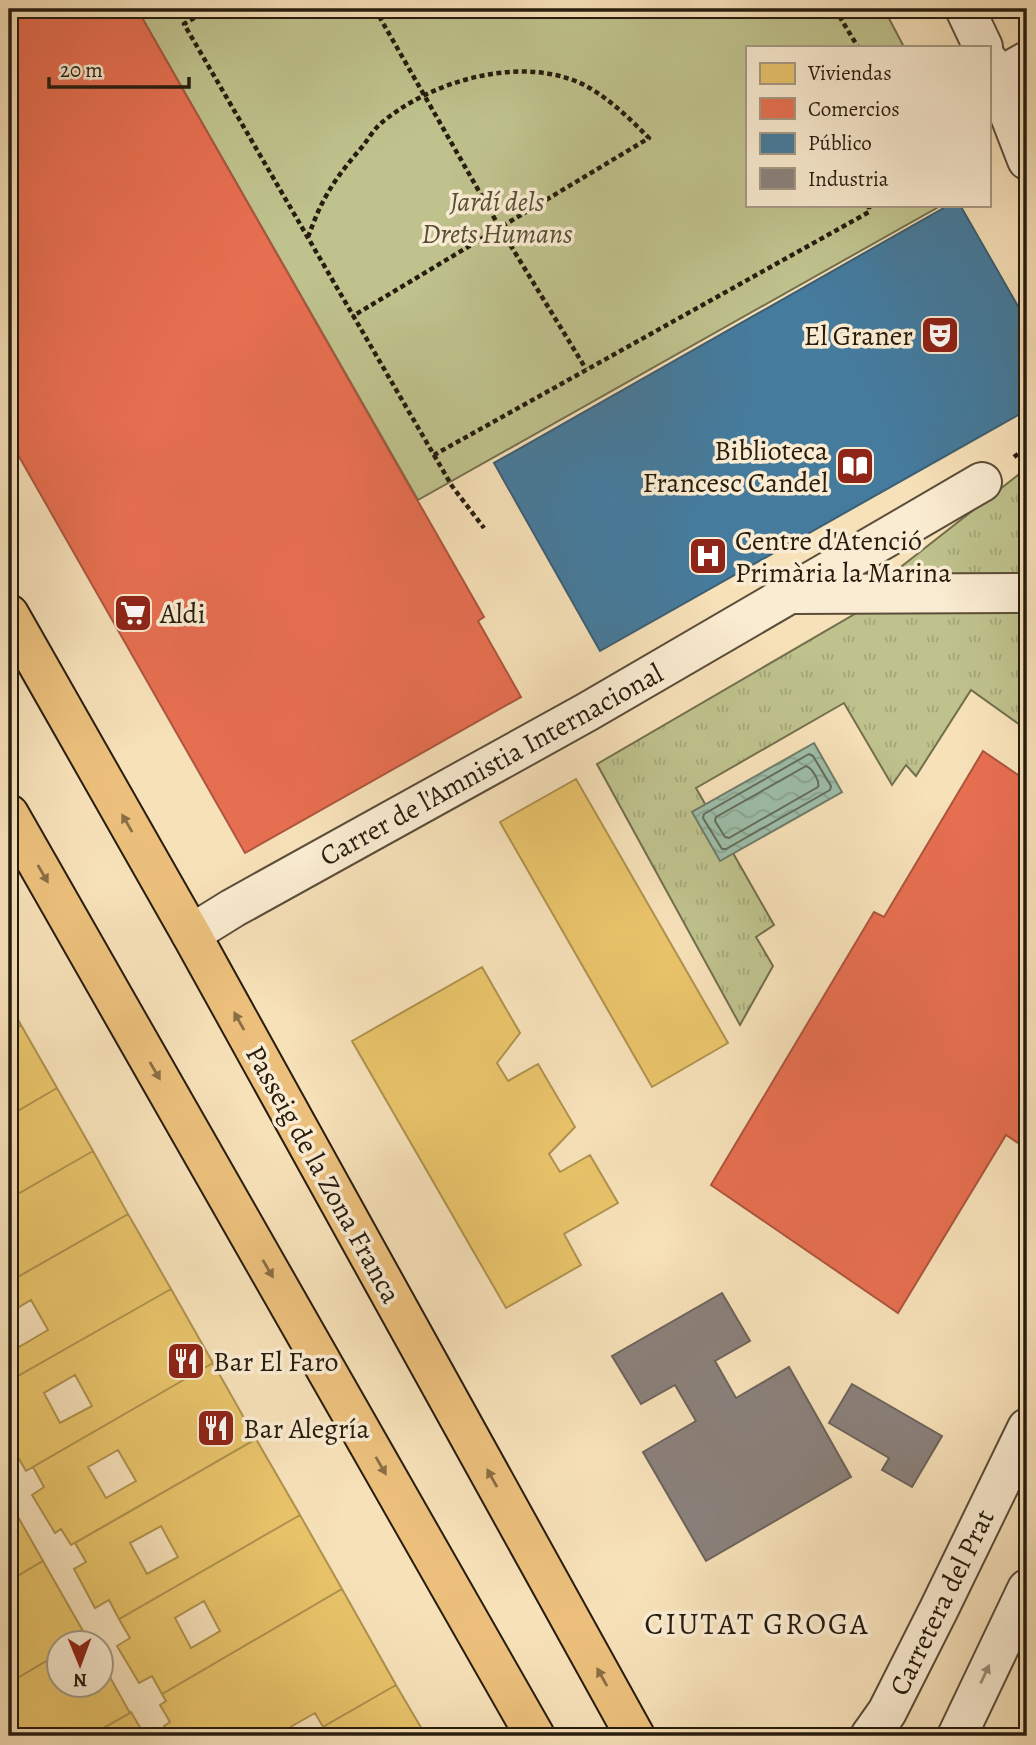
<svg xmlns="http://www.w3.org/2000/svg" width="1036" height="1745" font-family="Alegreya,serif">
  <defs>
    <pattern id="grass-tufts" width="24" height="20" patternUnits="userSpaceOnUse" patternTransform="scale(1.75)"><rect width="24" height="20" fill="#bfc28d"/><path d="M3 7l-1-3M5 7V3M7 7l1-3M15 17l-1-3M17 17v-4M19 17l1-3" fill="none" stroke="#a4a678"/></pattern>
    <pattern id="water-waves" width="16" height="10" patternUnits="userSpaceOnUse" patternTransform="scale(1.75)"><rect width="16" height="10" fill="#9ebea9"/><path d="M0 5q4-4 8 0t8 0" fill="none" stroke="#88a390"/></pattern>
  </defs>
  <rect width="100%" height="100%" fill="#f7e1b9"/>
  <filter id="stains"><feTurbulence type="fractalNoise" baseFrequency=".00286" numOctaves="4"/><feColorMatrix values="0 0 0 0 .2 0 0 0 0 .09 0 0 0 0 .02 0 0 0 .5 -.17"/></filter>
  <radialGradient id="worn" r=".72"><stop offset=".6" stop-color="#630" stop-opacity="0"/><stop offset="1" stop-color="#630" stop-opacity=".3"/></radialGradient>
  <path fill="url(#grass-tufts)" stroke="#736f4e" stroke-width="2" d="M1027,468v118l-148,-2z
    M1027,601v129l-56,-40 -55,86 -10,-11 -14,20 -48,-82 -148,85 78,137 -18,12 17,29 -33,59 -143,-261 275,-160z"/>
  <path fill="#bfc28d" stroke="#736f4e" stroke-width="2" d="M137,9h747l20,38h-157v158h195l-524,295z"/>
  <path fill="url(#water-waves)" stroke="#6e7d6b" stroke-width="2" d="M814,743l28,49 -122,69 -28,-49z"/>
  <path fill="#e9c46a" stroke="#af924e" stroke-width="2" fill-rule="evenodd" d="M576,779l152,264 -76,44 -152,-265z
    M482,967l38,66 -23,30 11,18 30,-17 37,63 -26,27 11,18 30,-17 28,48 -54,31 17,31 -75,43 -154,-267z
    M9,1004l12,21 -12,7z
    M21,1025l36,63 -48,28v-84z
    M57,1088l36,63 -84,48v-83z
    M93,1151l35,63 -119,68v-30l7,-3 -7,-12v-38z
    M128,1214l43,75 -162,92v-51l10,17 29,-17 -17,-30 -22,13v-31z
    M171,1289l42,74 -187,108 -10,-17 -6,4 -1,-77zM75,1375l17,31 -32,17 -16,-30z
    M213,1363l43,76 -185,106 -10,-16 -6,4 -23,-38 12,-8 -11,-20zM118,1450l18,31 -30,17 -18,-31z
    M256,1439l44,76 -181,104 -10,-19 -14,8 -21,-39 12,-7 -11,-19zM161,1526l17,31 -31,17 -17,-31z
    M9,1501l34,60 -34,20z
    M300,1515l42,74 -180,105 -10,-18 -13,7 -22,-37 13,-8 -11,-19zM204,1601l16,30 -29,17 -16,-30z
    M43,1561l44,77 -10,6h-17v9l-51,30v-102z
    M342,1589l54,96 -73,42 -8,-14 -28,16 4,7h-121l-6,-10 6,-4 -10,-17 6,-4 -4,-7z
    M60,1653v33h42v-23l28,50 -41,23h-80v-53z
    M396,1685l30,51h-98l-5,-9z
    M131,1712l14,24h-56l41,-23z"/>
  <path fill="#e76f51" stroke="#ad563d" stroke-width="2" d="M9,9h128l347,608 -6,4 43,76 -276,156 -236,-414z
    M983,751l44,30v353l-6,11 -15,-10 -108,178 -187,-128 163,-273 10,5z"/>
  <path fill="#457b9d" stroke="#3c5e72" stroke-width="2" d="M949,205h11l67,117v88l-427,241 -106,-188z"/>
  <path fill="#8a817c" stroke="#6c635b" stroke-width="2" d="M722,1293l28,48 -35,20 21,37 53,-31 62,110 -145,84 -63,-109 53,-31 -21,-36 -34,19 -29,-48z
    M852,1384l90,52 -30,51 -30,-17 7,-12 -60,-35z"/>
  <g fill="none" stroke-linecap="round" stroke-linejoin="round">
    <path stroke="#626d5c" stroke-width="2" d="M809,754l4,2 18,30 -1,4 -104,59h-4l-19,-31 1,-4z
      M806,766c6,2 14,15 12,21l-89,51 -4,-1 -10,-16 1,-4z"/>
    <defs>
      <path id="minor" d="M965,9l18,38
        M989,62l38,98
        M995,79l32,-18
        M793,594l234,-1
        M191,934l42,-26 354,-196 395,-230
        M870,1736l17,-24 52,-103 88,-181
        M957,1736l70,-147"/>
      <path id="major" d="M9,614l182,320 444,802
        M9,814l526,922"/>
    </defs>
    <use href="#minor" stroke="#5b4d39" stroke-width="42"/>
    <use href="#major" stroke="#271c0e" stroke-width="42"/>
    <path stroke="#271c0e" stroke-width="4.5" stroke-dasharray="5 3.5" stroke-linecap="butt" d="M209,9l-25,15 250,431 435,-243v-7
      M375,9l125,219 86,141
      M835,9l23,38
      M308,237c5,-13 10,-27 17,-39 10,-19 24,-36 38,-52 5,-7 10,-15 16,-21 52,-46 152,-74 214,-35 21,13 39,31 56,48l-296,178
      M434,455l18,31 32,42
      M1014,457l13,-10"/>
    <use href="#minor" stroke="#faecd2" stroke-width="38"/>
    <use href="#major" stroke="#ecc07c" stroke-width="38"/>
  </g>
  <defs><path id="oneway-solid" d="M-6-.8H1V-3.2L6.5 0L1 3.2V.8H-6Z" transform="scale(1.75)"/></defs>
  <g fill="#8a6e45">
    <use href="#oneway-solid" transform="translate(127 823) rotate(-120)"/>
    <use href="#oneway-solid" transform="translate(43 874) rotate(60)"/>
    <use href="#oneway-solid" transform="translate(239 1021) rotate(-119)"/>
    <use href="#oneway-solid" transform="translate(155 1071) rotate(60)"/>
    <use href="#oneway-solid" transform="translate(268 1269) rotate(60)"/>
    <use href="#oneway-solid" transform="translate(381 1466) rotate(60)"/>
    <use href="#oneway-solid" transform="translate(492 1478) rotate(-119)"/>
    <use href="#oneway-solid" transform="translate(602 1677) rotate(-119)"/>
  </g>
  <use fill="#9b8e7a" href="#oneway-solid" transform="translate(985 1674) rotate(-65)"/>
  <defs>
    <symbol id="theatre-square" viewBox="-11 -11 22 22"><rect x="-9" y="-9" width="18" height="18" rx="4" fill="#8f2418" stroke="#faecd2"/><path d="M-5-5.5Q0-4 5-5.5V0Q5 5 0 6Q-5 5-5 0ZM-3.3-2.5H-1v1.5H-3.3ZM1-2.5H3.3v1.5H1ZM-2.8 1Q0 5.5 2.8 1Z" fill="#fff"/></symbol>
    <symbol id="library-square" viewBox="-11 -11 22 22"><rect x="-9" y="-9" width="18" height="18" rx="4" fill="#8f2418" stroke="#faecd2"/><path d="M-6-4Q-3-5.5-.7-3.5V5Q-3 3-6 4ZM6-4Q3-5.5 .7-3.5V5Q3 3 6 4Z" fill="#fff"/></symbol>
    <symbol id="hospital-square" viewBox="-11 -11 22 22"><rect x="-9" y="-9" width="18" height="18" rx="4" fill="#8f2418" stroke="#faecd2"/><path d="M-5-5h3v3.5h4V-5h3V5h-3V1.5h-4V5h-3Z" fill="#fff"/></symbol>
    <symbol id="supermarket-square" viewBox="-11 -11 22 22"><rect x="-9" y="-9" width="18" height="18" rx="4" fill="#8f2418" stroke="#faecd2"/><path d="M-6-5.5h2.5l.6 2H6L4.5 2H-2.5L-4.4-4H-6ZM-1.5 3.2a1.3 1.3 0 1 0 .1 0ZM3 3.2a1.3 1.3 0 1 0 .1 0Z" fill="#fff"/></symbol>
    <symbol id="restaurant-square" viewBox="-11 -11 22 22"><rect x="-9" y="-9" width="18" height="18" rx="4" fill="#8f2418" stroke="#faecd2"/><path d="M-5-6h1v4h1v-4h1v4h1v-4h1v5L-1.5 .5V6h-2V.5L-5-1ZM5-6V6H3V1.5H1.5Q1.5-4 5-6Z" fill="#fff"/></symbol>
  </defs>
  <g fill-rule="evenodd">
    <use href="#theatre-square" x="918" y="313" width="44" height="44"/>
    <use href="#library-square" x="833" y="444" width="44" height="44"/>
    <use href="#hospital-square" x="686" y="534" width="44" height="44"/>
    <use href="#supermarket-square" x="111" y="591" width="44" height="44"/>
    <use href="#restaurant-square" x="164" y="1339" width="44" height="44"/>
    <use href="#restaurant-square" x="194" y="1406" width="44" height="44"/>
  </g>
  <g text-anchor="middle" stroke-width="7" stroke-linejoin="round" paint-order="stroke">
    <g font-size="28" font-style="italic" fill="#554e34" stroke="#faecd2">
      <text x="497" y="211">Jardí dels<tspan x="497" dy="32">Drets Humans</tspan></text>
    </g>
    <g font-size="28" fill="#271c0e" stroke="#faecd2" text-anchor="start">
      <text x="913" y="345" text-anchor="end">El Graner</text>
      <text x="828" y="460" text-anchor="end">Biblioteca<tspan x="828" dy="32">Francesc Candel</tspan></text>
      <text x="735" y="550">Centre d'Atenció<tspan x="735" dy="32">Primària la Marina</tspan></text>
      <text x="160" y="623">Aldi</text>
      <text x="213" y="1371">Bar El Faro</text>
      <text x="243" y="1438">Bar Alegría</text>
    </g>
    <g font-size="28" fill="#271c0e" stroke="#faecd2">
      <text transform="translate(491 764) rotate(-29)" y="10">Carrer de l'Amnistia Internacional</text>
      <text transform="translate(324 1174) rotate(61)" y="10">Passeig de la Zona Franca</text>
      <text transform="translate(941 1602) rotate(-64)" y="10">Carretera del Prat</text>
    </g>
    <g font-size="30" letter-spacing="2" fill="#271c0e" stroke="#faecd2">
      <text x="757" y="1634">CIUTAT GROGA</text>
    </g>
  </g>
  <rect width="1036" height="1745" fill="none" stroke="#f7e1b9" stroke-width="35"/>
  <rect x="10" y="10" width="1015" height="1724" fill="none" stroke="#271c0e" stroke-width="3.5"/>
  <rect x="18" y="18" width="1001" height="1710" fill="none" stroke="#271c0e" stroke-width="2"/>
  <rect x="746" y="46" width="245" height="161" fill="#faecd2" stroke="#a69984" stroke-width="2"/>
  <rect x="760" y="63" width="35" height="21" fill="#e9c46a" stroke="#a69984" stroke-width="2"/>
  <text x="808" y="80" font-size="21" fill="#271c0e">Viviendas</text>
  <rect x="760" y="98" width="35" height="21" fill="#e76f51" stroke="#a69984" stroke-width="2"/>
  <text x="808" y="116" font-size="21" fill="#271c0e">Comercios</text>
  <rect x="760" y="133" width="35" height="21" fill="#457b9d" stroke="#a69984" stroke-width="2"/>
  <text x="808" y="150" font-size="21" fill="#271c0e">Público</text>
  <rect x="760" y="168" width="35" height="21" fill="#8a817c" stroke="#a69984" stroke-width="2"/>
  <text x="808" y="186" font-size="21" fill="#271c0e">Industria</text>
  <g transform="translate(80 1664) rotate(179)"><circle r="33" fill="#faecd2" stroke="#a69984" stroke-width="2"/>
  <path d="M0-5L12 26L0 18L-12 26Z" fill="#8f2418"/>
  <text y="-10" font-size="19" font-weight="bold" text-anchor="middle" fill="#271c0e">N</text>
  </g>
  <path d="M49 77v10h140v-10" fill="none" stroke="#271c0e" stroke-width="3.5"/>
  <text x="60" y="77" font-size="21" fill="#271c0e" stroke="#faecd2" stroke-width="5" paint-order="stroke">20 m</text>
  <rect width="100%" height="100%" filter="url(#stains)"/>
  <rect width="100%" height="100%" fill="url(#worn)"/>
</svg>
